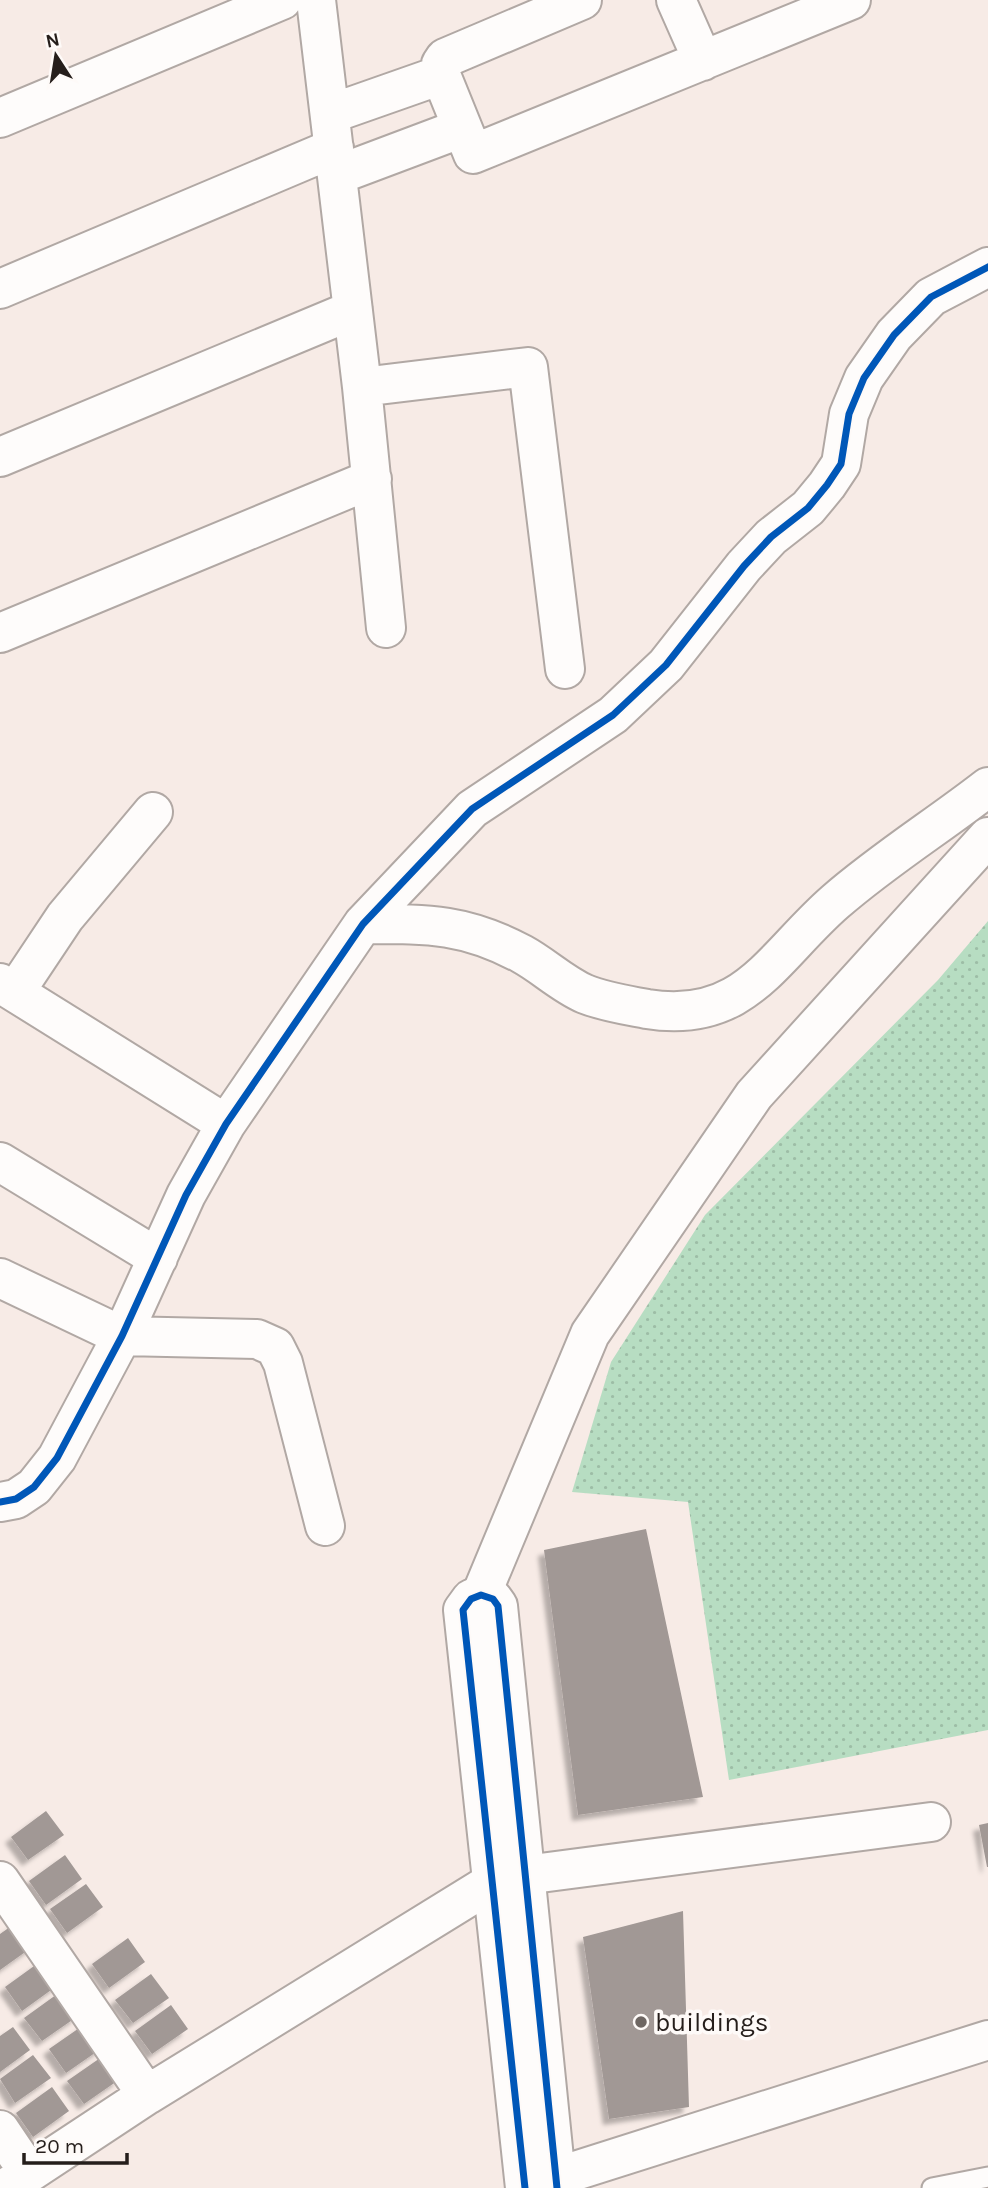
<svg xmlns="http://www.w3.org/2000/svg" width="988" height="2188" font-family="Karla,sans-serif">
  <defs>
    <pattern id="grass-dots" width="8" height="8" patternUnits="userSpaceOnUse" patternTransform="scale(1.75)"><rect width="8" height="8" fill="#b7ddc2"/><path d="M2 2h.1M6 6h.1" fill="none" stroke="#9dbda6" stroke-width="1.8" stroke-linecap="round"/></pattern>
    <filter id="shadow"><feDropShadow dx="-6" dy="6" stdDeviation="2" flood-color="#0004"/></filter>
  </defs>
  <rect width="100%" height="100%" fill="#f7ebe6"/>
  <path fill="url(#grass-dots)" d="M988,921v809l-259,50 -41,-278 -116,-10 39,-130 94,-147 233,-235z"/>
  <path fill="#a19895" filter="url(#shadow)" d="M646,1529l57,268 -125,18 -34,-265z
    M46,1811l18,24 -36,25 -17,-23z
    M988,1823v44h-1l-8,-42z
    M65,1855l17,24 -36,26 -17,-24z
    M86,1884l17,23 -36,26 -17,-24z
    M683,1911l6,196 -80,12 -26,-182z
    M17,1922l18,23 -35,25v-36z
    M128,1938l17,24 -36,26 -17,-24z
    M41,1961l17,24 -36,26 -17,-24z
    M151,1974l18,24 -36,25 -18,-23z
    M60,1992l18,24 -36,25 -18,-23z
    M171,2005l17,24 -36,25 -17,-23z
    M85,2024l17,24 -36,25 -17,-24z
    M13,2027l17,23 -30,22v-36z
    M33,2055l18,23 -36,25 -15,-24z
    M103,2056l17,23 -36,25 -17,-23z
    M52,2087l17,24 -36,26 -17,-24z"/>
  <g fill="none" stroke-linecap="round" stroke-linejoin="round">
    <defs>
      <path id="lane" d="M932,2188l56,-11"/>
      <path id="street" d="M316,0l46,387 24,241
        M582,0l-137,58 -4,6v11l32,79 378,-154
        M676,0l27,61
        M330,114l111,-39
        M0,118l282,-118
        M337,175l125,-47
        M0,289l334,-141
        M362,387l166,-20 37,302
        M0,457l353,-147
        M0,633l372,-154
        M363,924c64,0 101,-1 159,30 22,12 40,30 63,40 20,8 41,11 62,15 98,16 125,-52 188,-107 48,-42 103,-76 153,-115
        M0,983l226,141
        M15,992l50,-75 88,-105
        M0,1162l158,96
        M0,1278l122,58 135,3 18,8 8,16 42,163
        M0,1502l16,-3 18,-12 23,-29 65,-122 64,-141 40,-71 137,-200 109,-115 141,-94 53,-50 78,-99 27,-29 37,-29 19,-23 14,-21 8,-50 15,-36 30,-43 37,-38 57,-30
        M481,1595l109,-261 164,-239 234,-258
        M0,1881l147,214
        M0,2130l29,43
        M556,2177l432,-137
        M6,2188l141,-93 344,-212 34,-8 406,-53"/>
      <path id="secondary" d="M525,2188l-62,-578 8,-11 10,-4 12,4 5,7 59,582"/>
    </defs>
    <use href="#lane" stroke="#b1a8a4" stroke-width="23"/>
    <use href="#street" stroke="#b1a8a4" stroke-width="42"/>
    <use href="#secondary" stroke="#b1a8a4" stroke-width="42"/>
    <use href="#lane" stroke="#fefcfb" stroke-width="19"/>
    <use href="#street" stroke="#fefcfb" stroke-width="38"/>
    <use href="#secondary" stroke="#fefcfb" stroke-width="38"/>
    <defs>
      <path id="cycleway" d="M0,1502l16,-3 18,-12 23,-29 65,-122 64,-141 40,-71 137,-200 109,-115 141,-94 53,-50 78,-99 27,-29 37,-29 19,-23 14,-21 8,-50 15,-36 30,-43 37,-38 57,-30
        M525,2188l-62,-578 8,-11 10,-4 12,4 5,7 59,582"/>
    </defs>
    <use href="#cycleway" stroke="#fefaf8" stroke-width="11"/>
    <use href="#cycleway" stroke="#0057b8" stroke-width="7"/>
  </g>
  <circle fill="#6e6662" stroke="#fefaf8" stroke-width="2.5" cx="641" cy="2022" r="7"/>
  <g text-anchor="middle" stroke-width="7" stroke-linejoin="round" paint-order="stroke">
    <g font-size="26" fill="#251e1b" stroke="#fefaf8" text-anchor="start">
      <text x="655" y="2031">buildings</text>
    </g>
  </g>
  <g transform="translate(56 56) rotate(348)" stroke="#fefaf8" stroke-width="5" paint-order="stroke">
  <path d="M0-5L12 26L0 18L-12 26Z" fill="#251e1b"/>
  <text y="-10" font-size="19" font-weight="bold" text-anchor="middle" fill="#251e1b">N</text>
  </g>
  <path d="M24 2153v10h103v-10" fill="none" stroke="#251e1b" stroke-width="3.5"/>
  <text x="35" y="2153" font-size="21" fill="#251e1b" stroke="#fefaf8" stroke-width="5" paint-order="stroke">20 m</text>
</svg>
